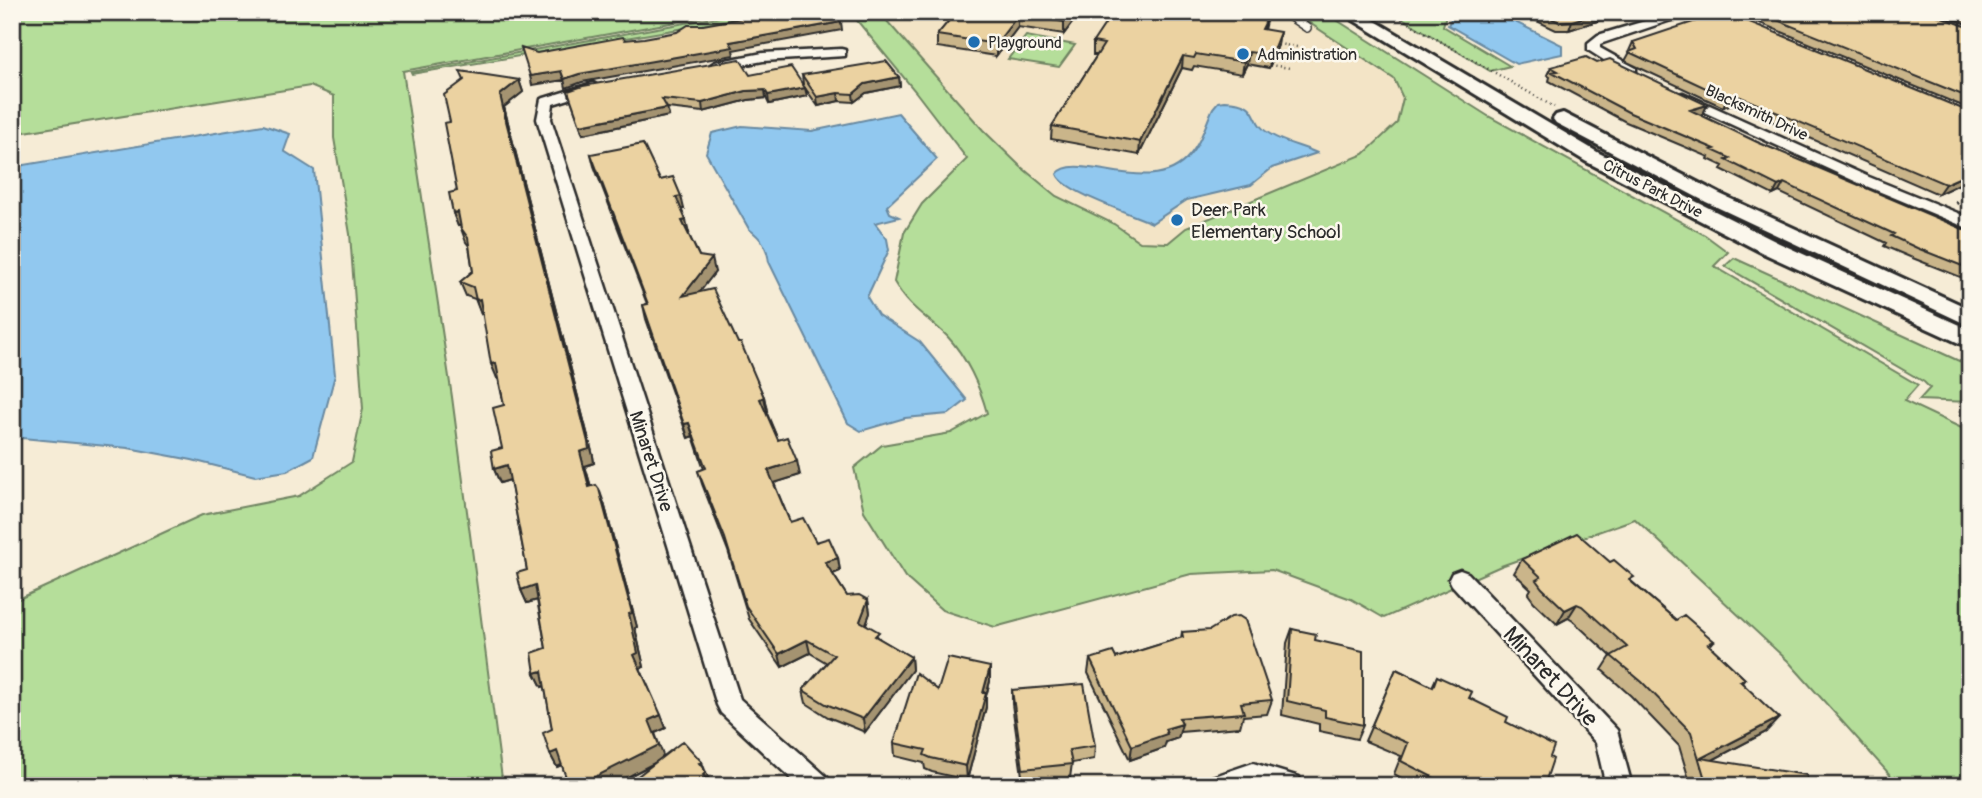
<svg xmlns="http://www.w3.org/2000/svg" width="1982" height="798" font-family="Pangolin,sans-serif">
  <rect width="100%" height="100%" fill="#f6ecd6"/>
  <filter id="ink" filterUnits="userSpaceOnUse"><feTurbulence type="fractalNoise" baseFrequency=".0143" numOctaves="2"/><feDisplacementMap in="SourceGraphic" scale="14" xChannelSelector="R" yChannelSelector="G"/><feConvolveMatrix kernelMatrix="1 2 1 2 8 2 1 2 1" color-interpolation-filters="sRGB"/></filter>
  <g filter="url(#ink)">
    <path fill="#f3e4c6" d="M853,12h471l164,104 56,31 -447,146z"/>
    <path fill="#b5de9a" stroke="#708462" stroke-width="2" d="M12,12h720l-329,59 49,326 51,389h-491v-184l190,-87 97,-19 53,-34 11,-53 -13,-175 -16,-96v-42l-24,-10 -298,48z
      M747,12h33l-368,62 -1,-2z
      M850,12h29l104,118 37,36 36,30 58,28 26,18 28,1 18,-15 178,-74 33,-31 6,-25 -9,-19 -101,-67h31l164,104 217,119 23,17 -14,14 204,119 -14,16 66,31v354h-70l-112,-125 -153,-142 -134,47 -117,52 -33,-19 -79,-29 -81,4 -196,53 -53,-17 -37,-33 -41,-66 -10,-43 28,-23 69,-12 36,-20c-7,-26 -21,-57 -40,-77 -22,-21 -37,-27 -53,-54l10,-49 18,-29 45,-45 -52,-68z
      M1392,12l54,3 -3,11 67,40 -20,5z
      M1026,36l49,9 -16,22 -51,-8z
      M1734,258l236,108v36l-51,-2 11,-12 -6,-6 -199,-116z"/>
    <path fill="#91c8ef" stroke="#6889a1" stroke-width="2" d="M1481,15l26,3 55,27v9l-46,10 -68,-39 4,-8z
      M1224,101c40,1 23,20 46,33 14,9 32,12 47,19l-45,15 -21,17 -64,15 -35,23c-20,-9 -90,-32 -95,-49 19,-25 96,26 132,-18 12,-13 17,-33 24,-48l5,-6z
      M898,113l39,46 -50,47 3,7 9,4 -24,6 12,16 2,11 -22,47 11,18 42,27 47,58 -18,14 -44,4 -44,13 -13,-8 -79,-161c-2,-16 -8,-24 -20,-33l-43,-76 6,-20 30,-7 70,5z
      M263,125l27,9 -6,17 30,19 21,205 -22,82 -26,14 -32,5 -63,-16 -64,-12 -106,-10 -10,4v-275z"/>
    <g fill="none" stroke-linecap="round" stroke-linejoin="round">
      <defs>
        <path id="lane" d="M1283,12l24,16"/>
        <path id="street" d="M1675,12h20l-95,32v4l36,20v6h-10l-38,-24v-7l10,-8z
          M841,49l4,1v6l-82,5 -48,9 -6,-4 6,-4 48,-9z
          M593,83l7,4 -2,3 -45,14 -2,15 189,580 87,78 4,9h-32l-78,-73 -4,-8 -180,-586 4,-20z
          M1683,93l186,84 101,41v11l-111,-46 -181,-83v-6z
          M1460,570l8,3 149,157 15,56h-26l-10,-43 -144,-158 -3,-6 3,-6z
          M1253,763l46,14 4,9h-95l4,-9z"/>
        <path id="secondary" d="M1340,12h20l239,141 180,90 191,87v18l-207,-95 -178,-92z
          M1563,113l157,81 250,115v17l-264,-124 -150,-79 -3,-4 3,-4z"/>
      </defs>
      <use href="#lane" stroke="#2b2b2b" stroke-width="10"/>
      <use href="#street" stroke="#2b2b2b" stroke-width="5"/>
      <use href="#secondary" stroke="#2b2b2b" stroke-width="6"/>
      <path stroke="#2b2b2b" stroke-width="2.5" stroke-dasharray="1 3.5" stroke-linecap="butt" d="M1390,12l164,95
        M1727,12l243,98
        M1278,44l19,3
        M1270,65l20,3
        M1967,198l3,-2"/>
      <path stroke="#2b2b2b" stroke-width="4.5" stroke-dasharray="2 5" stroke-linecap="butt" d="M1956,203l14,-7"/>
      <use href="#lane" stroke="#fbf7ec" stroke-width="7"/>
      <use href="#street" fill="#fbf7ec" fill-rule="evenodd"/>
      <use href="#secondary" fill="#fbf7ec" fill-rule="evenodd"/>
    </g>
    <path fill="#cab58a" stroke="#2b2b2b" stroke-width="2" d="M946,12h133l-1,3 -14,19 -46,-7 -22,29 -59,-9v-12l13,-15 -4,-1z
      M1525,12h100l-56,18h-13l-32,-15z
      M1739,12h190l41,16v81l-232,-95z
      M1934,12h36v13z
      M1266,21l-2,9 14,15 -9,23 -22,-4 -5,10 -48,-8 -2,4 -10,-2 -43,87 -88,-16 1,-13 45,-71h-4v-13z
      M1633,42l337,137 -32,15 -206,-90 -9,3 -98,-46 5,-9 -1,-1z
      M1597,63l110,42 -4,9 -4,1 58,27 213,90v46l-5,-2 -2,2 -53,-21 -26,-11 2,-3 -107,-51 -6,3 -52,-26 2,-3 -15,-7 1,-2 -83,-35 -77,-41 1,-4 -3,-2 4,-8z
      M750,75l53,9 -1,-9 97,2 1,9 -34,7 -12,9 -15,-1 -21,5 -13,-18 2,8 -38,8 -3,-6 -18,2 -45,12 -36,-4 2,8 -86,18 -15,-43z
      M519,80l4,12 -19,15 89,349 1,7 -9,3 6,21 13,16 33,124 -2,1 9,39 -4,1 26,60 -11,5 -2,31 -43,22h-41l-7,-21 -5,2 -7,-13 2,-25 -7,-43 -3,1 -7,-14 11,-25 -9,-48 -10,3 -6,-13 6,-20 -17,-90 -10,3 -6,-14 8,-21 2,-43 -6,-27h-1l-14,-65 -2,1 -6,-15 -9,-3 -6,-14 13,-11 -4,-25 -3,-4 -6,-16h-2l-5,-13 4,-22 -7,-69z
      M591,154l69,26 24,29h-3l8,24h-1l11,23 16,16 -16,20 39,51 26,54 3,14h-1l12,29 22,35 -26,8 16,39 48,36 2,13 -7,3 14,22 21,4 2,13 -4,11 14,15 31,18 1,13 -47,62 -37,-15 -22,-14 -3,-13 24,-27 -17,-10 -28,14 -33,-48 -21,-68 -26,-67 -4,-13 6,-2 -11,-33 -5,2 -42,-119 -3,-14 4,-1 -53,-138z
      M1522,559l109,22 45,39 38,21 -4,5 35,33 -3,4 24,49 -54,28 98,26h-119l-12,-40 -48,-50 -29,-26 9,-14 -38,-35 -5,-3 -11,6 -23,-22 -6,-8 3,-5 -17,-16z
      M1292,629l23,11 48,85 -6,14 -38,-8v-7l-37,-9 5,-72z
      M1182,632l90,68 -5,14 -24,2 -3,11 -60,5 -2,6 -12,4 -2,6 -34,12 -42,-87 2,-14 26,-1 65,-20z
      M990,667v14l-4,15v11l-19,73 -35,-8 -7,-3 -1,-6 -29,-7 -1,-13 44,-53z
      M1396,669l36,18 5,-11 69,46 44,35 -6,29h-128l-22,-12 7,-18 -36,-15z
      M1012,690l83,56 -1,13 -22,4 -2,15 -47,5 -11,-79z"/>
    <path fill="#a49371" stroke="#2b2b2b" stroke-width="2" d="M1072,12h7l-1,3 -14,19v-12z
      M1602,12h23l-56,18 3,-9z
      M1018,15v12l-22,29v-12z
      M841,22l1,8 -109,20 1,5 -152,27 -16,6 -2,-9 15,-5 151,-32z
      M1280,32l-2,13 -9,23 2,-13z
      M1249,52l-2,12 -5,10 2,-12z
      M1183,56l-1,12 -43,87 1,-13z
      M561,71l3,9 -32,5 -2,-9z
      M899,77l1,9 -34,7 -12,9 -1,-8 12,-10z
      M519,80l4,12 -19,15 89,349 1,7 -9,3 10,35 -6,-14 -9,-35 -80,-357z
      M805,88l2,8 -38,8 -1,-9z
      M765,90l1,8 -18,2 -45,12 -1,-9 44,-12z
      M838,93l1,8 -21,5 -1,-9z
      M1736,95l-4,9 -9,3 4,-9z
      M1707,105l-4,9 -17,5 4,-9z
      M667,108l2,8 -86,18 -3,-9z
      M1970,173v6l-32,15 7,-10z
      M1784,183l-5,9 -6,3 5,-9z
      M681,196l3,13 -5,1 -3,-13z
      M458,212l5,13 -5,1 -5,-13z
      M686,220l3,13 -4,1 -3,-13z
      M712,258l3,14 -28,37 -4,-13z
      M480,299l6,14 -5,1 -5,-14z
      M496,363l5,14 -4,1 -6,-14z
      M764,397l3,14 -4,1 -3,-13z
      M689,423l4,13 -5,2 -4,-14z
      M797,461l3,14 -29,9 -3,-14z
      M507,465l6,14 -13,4 -6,-14z
      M599,489l5,14 33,124 -2,1 9,39 -5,1 -5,-13z
      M838,558l2,13 -13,5 -2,-14z
      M535,585l6,14 -14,4 -6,-13z
      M868,600l2,13 -8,21 -2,-13z
      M1577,604l-9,14 -11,6 8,-14z
      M807,640l3,13 -28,14 -3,-13z
      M911,657l1,13 -47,62 -2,-13z
      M990,667v14l-4,15v11l-19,73 -1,-14 17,-73z
      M542,671l7,13 -7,3 -7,-14z
      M661,715l5,13 -11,5 9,25 -54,28h-33l72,-66z
      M1779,718l-13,14 -65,34v-8z
      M1182,724l-4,14 -12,4 -2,6 -34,12 2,-14 33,-17z
      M557,751l7,13 -7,3 -7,-13z
      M702,762l4,11v-1l5,13 -4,1 -8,-23z"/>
    <path fill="#ebd2a1" stroke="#2b2b2b" stroke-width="2" d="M774,12h59l8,10 -111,20 3,5 -154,27 -15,5 -3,-8 -31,5 -9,-28 16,5 86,-16 2,3 19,-2 33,-6 11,-7h15z
      M956,12h116l-8,10 -46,-7 -22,29 -59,-9z
      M1113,12h106l47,9 -4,8 18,3 -9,23 -22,-3 -5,10 -48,-8 -2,4 -11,-2 -43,86 -88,-16 52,-82 -11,-2z
      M1538,12h64l-30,9 -13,1z
      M1723,12h2l245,100v61l-25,11 -209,-89 -9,3 -98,-46 8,-3 -4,-7z
      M1757,12h172l41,16v70z
      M1586,57l11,6 13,-4 97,46 -17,5 67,32 213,90v37l-53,-21 -26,-12 3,-2 -110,-51 -6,3 -52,-26 4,-2 -18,-8 3,-1 -85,-36 -78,-41 6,-1 -7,-4z
      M740,59l10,16 41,-8 14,21 -37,7 -3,-5 -19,1 -44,12 -40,-4 5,9 -87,17 -12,-34 15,-5z
      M886,61l13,16 -34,7 -12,10 -15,-1 -21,4 -15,-22z
      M460,71l59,9 -19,15 5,22 83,325 1,7 -9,3 9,35 7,-2 3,4 33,124 -3,1 9,39 -4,2 27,60 -12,5 10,25 -82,41h-8l-12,-35 -7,3 -7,-21 9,-4 -10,-58 -7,2 -3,-20 14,-5 -11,-63 -14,5 -4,-17 10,-3 -20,-105 -13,4 -3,-18 11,-3 -9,-40 11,-3 -8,-42 -5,1 -11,-65 -4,1 -3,-13 -13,-5 13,-11 -5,-33 -7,-10 -3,-16 -5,1 -4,-20 8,-2 -13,-68 6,-1 -6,-27 20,-15z
      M643,144l17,36 13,-3 8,19 -5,1 10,23 -4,1 17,35 13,2 -29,38 30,-7 25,54h3l23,54 -4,2 18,41 9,-3 10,24 -29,9 22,52 13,-4 13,24 13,-4 9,20 -13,4 22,34 12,-1 9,5 -8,21 19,11 -4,4 36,21 -48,62 -37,-15 -23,-14 31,-35 -27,-15 -28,14 -33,-48 -21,-68 -27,-67 8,-3 -17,-45 -5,1 -41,-119 5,-1 -57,-150z
      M1577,533l33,29 4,-2 20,17 -5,3 47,40 8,-5 30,26 -6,3 37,35 -5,2 39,37 -78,40 105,17 4,11h-103l-16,-54 -49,-50 -31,-26 16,-9 -45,-41 -5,-2 -12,6 -23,-22 -6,-8 5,-3 -19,-18z
      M1239,616l6,4 27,80 -31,3 3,10 -65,5 3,6 -17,5 2,5 -35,12 -42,-87 23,-7 3,6 67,-21 -1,-5 28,-2 21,-13z
      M1292,629l24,5 -1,6 48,11v74l-38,-8v-7l-38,-9z
      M948,658l42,9 -7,26h3l-20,73 -35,-8 -7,-3 2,-5 -32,-7 22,-70 22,17z
      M1396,669l37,18 4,-11 35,16 -3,6 39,19 -2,5 48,24 -4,11 3,2 -9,27h-94l-49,-25 7,-18 -37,-16z
      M1084,684l11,62 -26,4 3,14 -49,5 -11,-79z
      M683,741l19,21 -3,1 7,9 -3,3 10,11h-88z"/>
  </g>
  <g fill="#1f6fb2" stroke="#fbf7ec" stroke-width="2.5">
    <circle cx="974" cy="42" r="7"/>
    <circle cx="1243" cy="54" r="7"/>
    <circle cx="1177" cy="220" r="7"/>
  </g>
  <g text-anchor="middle" stroke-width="5" stroke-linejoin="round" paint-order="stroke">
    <g font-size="16" fill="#2b2b2b" stroke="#fbf7ec" text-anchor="start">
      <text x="988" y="48">Playground</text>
      <text x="1257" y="60">Administration</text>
    </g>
    <g font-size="16" fill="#2b2b2b" stroke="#fbf7ec">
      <text transform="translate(1757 112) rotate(25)" y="6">Blacksmith Drive</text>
      <text transform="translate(1653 188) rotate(27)" y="6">Citrus Park Drive</text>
    </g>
    <g font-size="19" fill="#2b2b2b" stroke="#fbf7ec" text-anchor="start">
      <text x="1191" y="216">Deer Park<tspan x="1191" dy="22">Elementary School</tspan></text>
    </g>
    <g font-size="19" fill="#2b2b2b" stroke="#fbf7ec">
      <text transform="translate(652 461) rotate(72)" y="7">Minaret Drive</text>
    </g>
    <g font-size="23" fill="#2b2b2b" stroke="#fbf7ec">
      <text transform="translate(1551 676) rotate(47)" y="8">Minaret Drive</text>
    </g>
  </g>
  <rect width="1982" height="798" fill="none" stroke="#fbf7ec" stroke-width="42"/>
  <rect x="21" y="21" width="1940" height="756" fill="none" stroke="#2b2b2b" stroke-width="2.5" filter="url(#ink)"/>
</svg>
